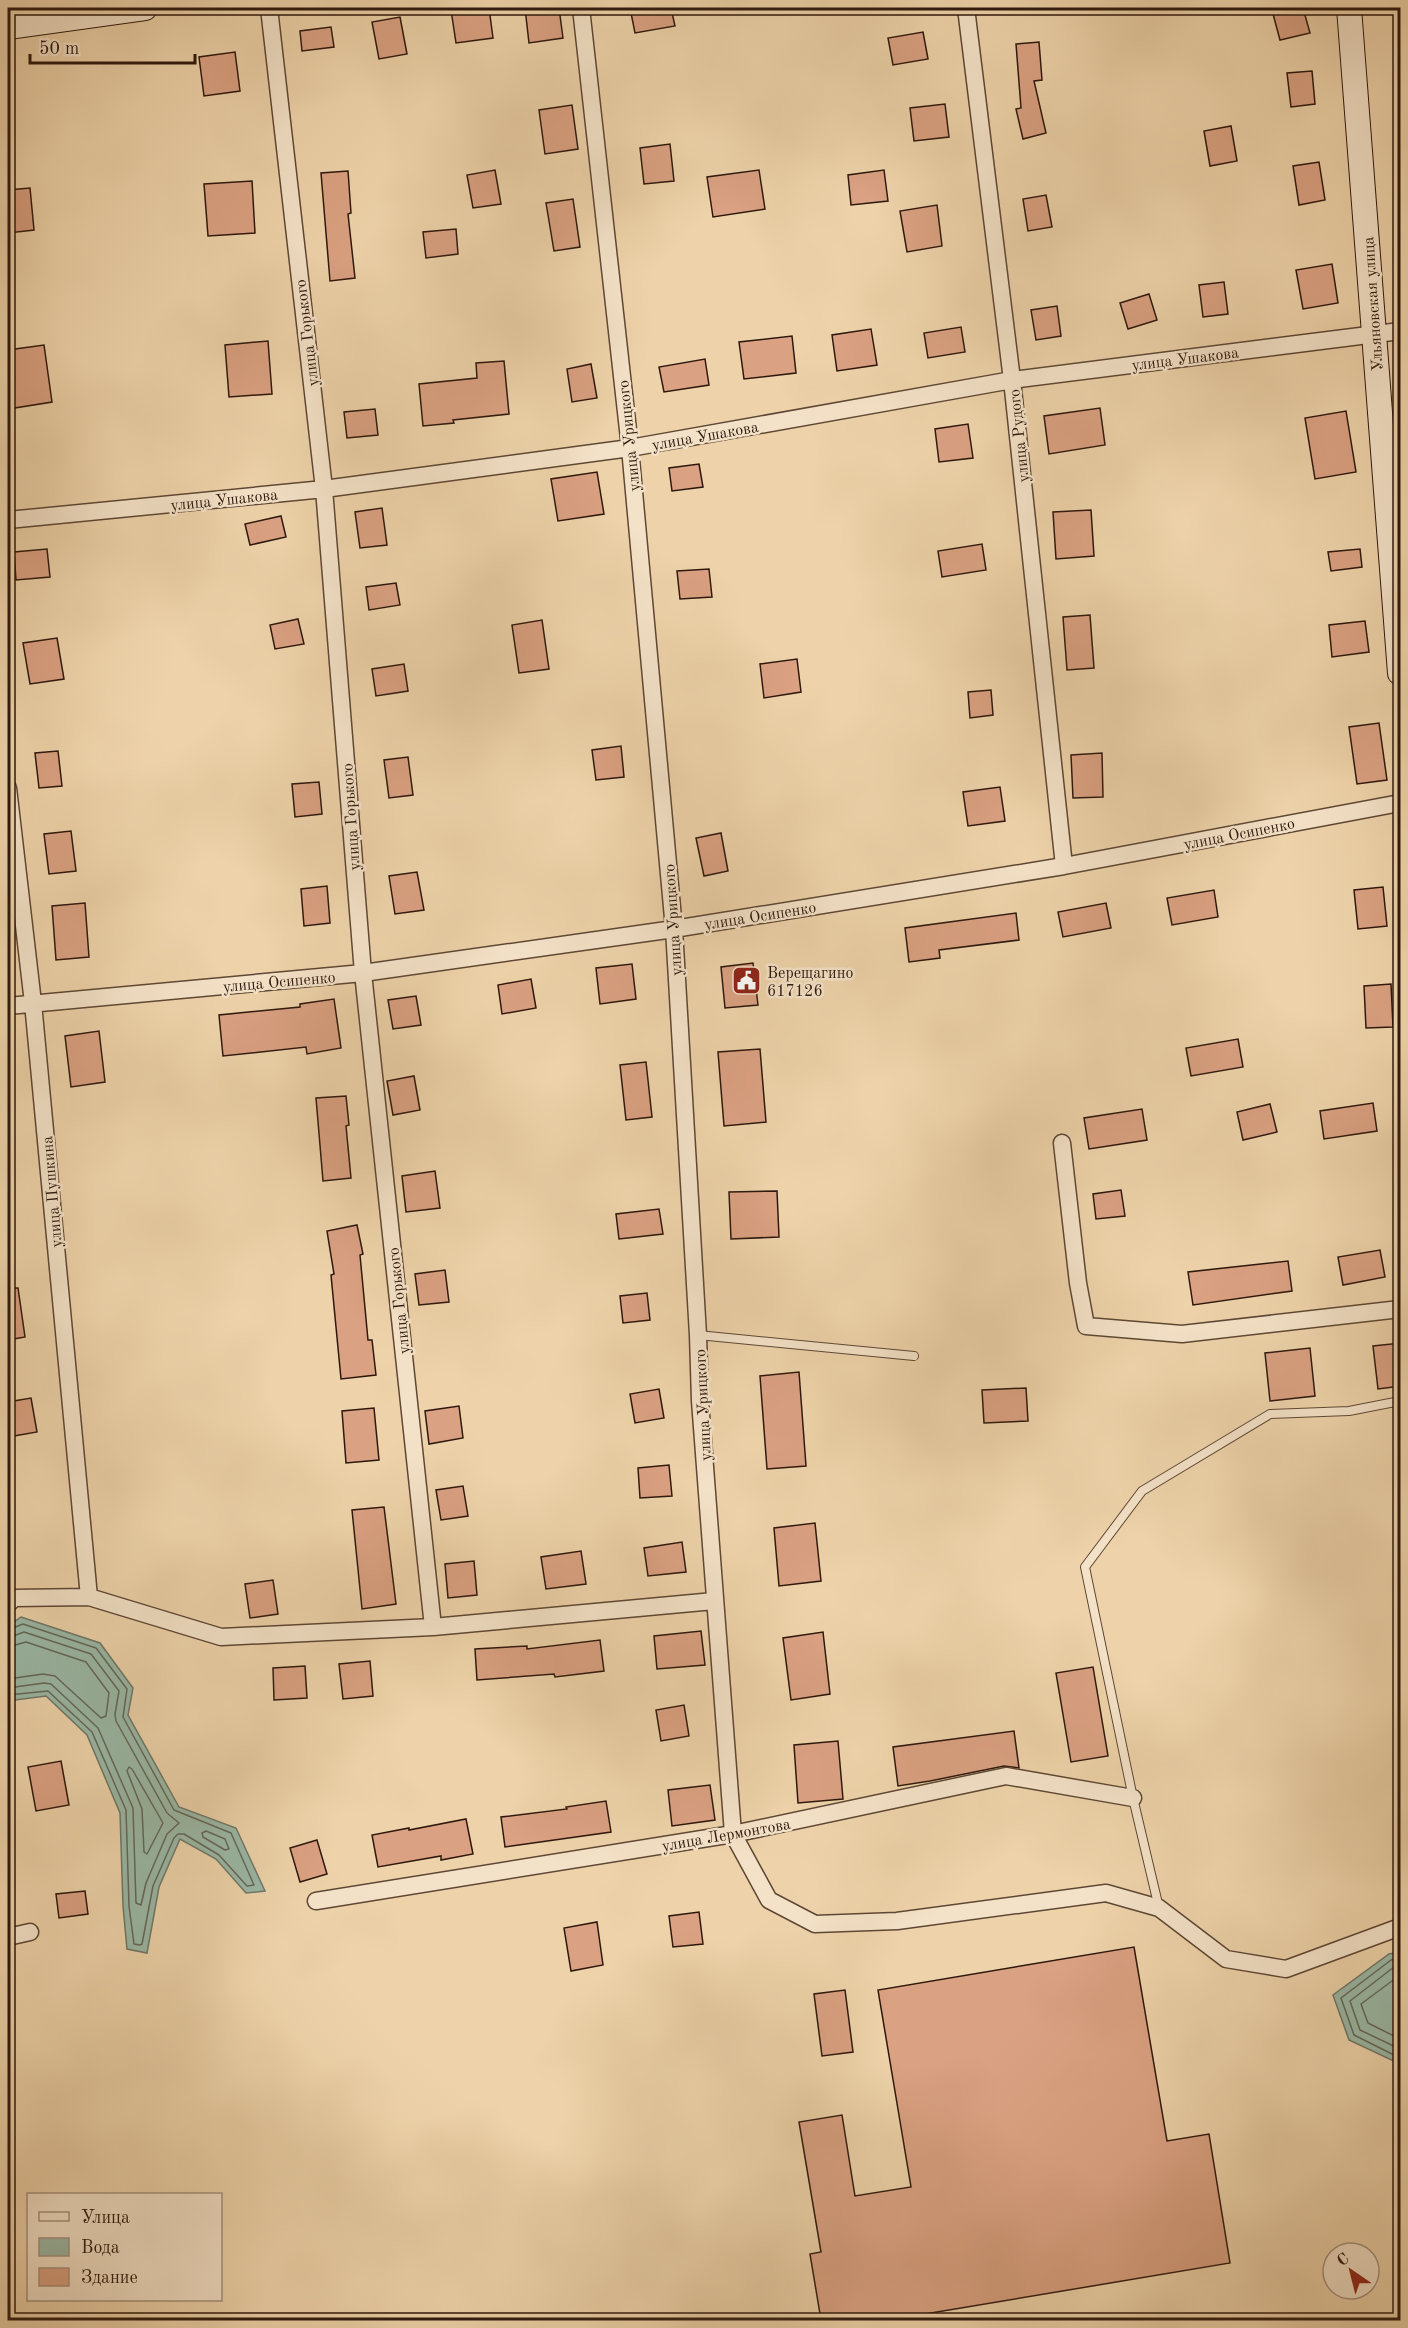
<svg xmlns="http://www.w3.org/2000/svg" width="1408" height="2328" font-family="'Old Standard TT',serif">
  <rect width="100%" height="100%" fill="#eed3aa"/>
  <filter id="stains"><feTurbulence type="fractalNoise" baseFrequency=".00333" numOctaves="4"/><feColorMatrix values="0 0 0 0 .2 0 0 0 0 .09 0 0 0 0 .02 0 0 0 .5 -.17"/></filter>
  <radialGradient id="worn" r=".72"><stop offset=".6" stop-color="#630" stop-opacity="0"/><stop offset="1" stop-color="#630" stop-opacity=".3"/></radialGradient>
  <path fill="#9ab8a6" stroke="#6f7869" stroke-width="1.5" d="M21,1617l79,26 33,45 -5,27 51,92 57,21 29,63 -19,2 -30,-34 -36,-20 -21,48 -12,66 -20,-4 -4,-43 -3,-93 -33,-78 -41,-39 -38,5v-75z
    M1400,1952v116l-4,-6 -47,-22 -16,-45 56,-41z"/>
  <g fill="none" stroke-linecap="round" stroke-linejoin="round">
    <path stroke="#64685a" stroke-width="1.5" d="M8,1630l15,-6 73,24 31,41 -4,28 51,93 57,23 23,52 -7,1 -28,-31 -35,-21h-6l-4,4 -21,48 -11,58 -2,1 -6,-1 -5,-38 -3,-96 -34,-78 -44,-41 -40,4
      M8,1638l16,-6 67,22 28,37 -4,23 1,7 51,92 12,10 -12,11 -21,49 -5,22 -5,-2 -3,-95 -35,-80 -47,-44 -7,-1 -36,5
      M8,1647l18,-5 60,20 23,31 -3,23 -5,2 -46,-42 -12,-2 -35,5
      M129,1767l3,2 31,54 -16,31 -3,-2 -2,-43 -15,-38z
      M206,1831l19,8 4,10 -4,1 -22,-13 -1,-4z
      M1400,1958l-9,2 -50,38 13,37 46,23
      M1400,1965l-6,2 -44,34 10,29 40,19
      M1400,1975l-39,29 7,19 32,16"/>
  </g>
  <path fill="#daa182" stroke="#2e180d" stroke-width="1.5" d="M465,8h24l4,30 -37,5 -5,-33z
    M525,8h34l4,30 -34,5z
    M630,8h41l4,18 -40,7z
    M1283,8h20l7,25 -30,7 -8,-30z
    M400,17l7,37 -28,5 -7,-37z
    M331,27l3,20 -32,4 -2,-20z
    M923,32l5,27 -35,6 -5,-27z
    M1039,42l3,38 -8,1 12,52 -23,6 -7,-30 5,-1 -5,-64z
    M235,52l5,39 -36,5 -5,-39z
    M1312,71l3,33 -24,3 -4,-34z
    M945,104l4,33 -35,4 -4,-33z
    M572,105l6,44 -33,5 -6,-44z
    M1231,126l6,35 -27,5 -6,-35z
    M670,144l4,37 -30,3 -4,-36z
    M1319,162l6,38 -26,5 -6,-39z
    M495,170l6,34 -28,4 -6,-33z
    M759,170l6,39 -52,8 -6,-40z
    M884,170l4,31 -37,4 -3,-30z
    M348,171l3,42 -3,1 7,64 -25,3 -9,-108z
    M252,181l3,52 -47,3 -4,-52z
    M30,188l4,42 -26,3v-43z
    M1046,195l6,32 -24,4 -5,-32z
    M573,199l7,48 -26,4 -8,-48z
    M937,205l5,41 -35,6 -7,-41z
    M456,229l2,25 -32,4 -3,-26z
    M1332,264l6,39 -35,6 -7,-39z
    M1224,282l4,32 -25,3 -4,-32z
    M1149,294l8,26 -29,9 -8,-26z
    M1057,306l4,30 -25,4 -5,-30z
    M961,327l4,25 -37,6 -4,-25z
    M871,329l6,36 -40,6 -5,-36z
    M792,336l4,37 -52,6 -5,-37z
    M268,341l4,53 -43,3 -4,-52z
    M44,345l8,57 -44,7v-59z
    M705,359l4,26 -45,7 -5,-25z
    M504,361l5,53 -56,6 1,3 -31,3 -4,-42 58,-6 -1,-15z
    M591,364l6,34 -25,4 -5,-33z
    M1100,408l5,37 -56,9 -5,-38z
    M375,409l3,26 -31,3 -3,-26z
    M1346,411l10,61 -41,7 -10,-61z
    M968,424l5,34 -34,4 -4,-33z
    M699,464l4,23 -31,4 -3,-23z
    M597,472l7,42 -46,7 -7,-42z
    M382,508l5,37 -27,3 -5,-36z
    M1091,510l3,46 -38,3 -3,-47z
    M281,516l5,21 -36,8 -5,-21z
    M982,544l4,26 -44,7 -4,-26z
    M47,549l3,28 -34,3 -2,-28z
    M1360,549l2,18 -31,4 -3,-19z
    M709,569l3,28 -32,2 -3,-28z
    M396,583l4,22 -31,5 -3,-23z
    M1090,615l4,53 -27,2 -4,-53z
    M298,619l6,25 -29,5 -5,-24z
    M542,620l7,49 -30,4 -7,-48z
    M1365,621l4,31 -37,5 -3,-32z
    M57,638l7,41 -34,5 -7,-41z
    M797,659l4,33 -37,6 -4,-34z
    M404,664l4,27 -32,5 -4,-27z
    M991,690l2,25 -23,3 -2,-26z
    M1379,723l8,57 -30,4 -8,-57z
    M621,746l3,31 -28,3 -4,-30z
    M58,751l4,35 -23,2 -4,-35z
    M1102,753l1,44 -30,1 -2,-43z
    M408,757l5,38 -24,3 -5,-38z
    M319,782l3,32 -27,3 -3,-33z
    M1000,787l5,34 -37,5 -5,-34z
    M71,831l5,40 -27,3 -5,-40z
    M721,833l7,38 -24,5 -8,-38z
    M417,872l7,38 -29,4 -6,-38z
    M327,886l3,37 -26,3 -3,-37z
    M1383,887l4,39 -29,3 -4,-39z
    M1214,890l4,27 -46,8 -5,-27z
    M85,903l4,54 -33,3 -4,-54z
    M1106,903l5,25 -48,9 -5,-25z
    M1016,913l3,27 -80,10 1,8 -31,4 -4,-34z
    M753,963l5,42 -33,3 -4,-41z
    M632,964l4,35 -36,5 -4,-36z
    M531,979l5,29 -34,6 -4,-29z
    M1391,984l2,43 -27,1 -2,-42z
    M416,996l5,29 -28,4 -5,-29z
    M334,999l7,49 -34,6 -1,-7 -83,9 -4,-41 81,-8v-3z
    M99,1031l6,51 -34,5 -6,-51z
    M1238,1039l5,28 -52,9 -5,-28z
    M760,1049l6,73 -42,4 -6,-74z
    M646,1062l6,55 -26,3 -6,-55z
    M414,1076l6,34 -27,5 -6,-34z
    M346,1096l3,29 -3,1 5,52 -28,3 -7,-83z
    M1373,1103l4,28 -53,8 -4,-28z
    M1270,1104l7,28 -34,8 -6,-28z
    M1142,1109l5,31 -58,9 -5,-31z
    M435,1171l5,37 -34,4 -4,-36z
    M1121,1190l4,26 -29,3 -3,-25z
    M777,1191l2,46 -48,2 -2,-47z
    M659,1209l4,25 -44,5 -3,-25z
    M357,1225l6,29 -3,1 8,85h4l4,35 -35,4 -10,-104 3,-1 -7,-43z
    M1380,1250l5,27 -42,8 -5,-28z
    M1288,1261l4,30 -99,14 -5,-33z
    M445,1270l4,32 -30,3 -4,-31z
    M8,1288h10l7,49 -17,3z
    M647,1293l3,27 -27,3 -3,-27z
    M1401,1343v43l-23,3 -5,-43z
    M1310,1348l5,48 -45,5 -5,-48z
    M799,1372l7,94 -39,3 -7,-93z
    M1026,1388l2,33 -44,2 -2,-33z
    M659,1389l5,29 -29,5 -5,-29z
    M31,1398l6,34 -29,5v-35z
    M459,1406l4,32 -34,6 -4,-33z
    M374,1408l5,52 -33,3 -4,-52z
    M669,1465l3,31 -32,2 -2,-30z
    M463,1486l5,30 -27,4 -5,-30z
    M384,1507l12,97 -34,5 -10,-99z
    M815,1523l6,58 -42,5 -5,-58z
    M682,1542l4,30 -38,4 -4,-28z
    M581,1551l5,33 -40,5 -5,-32z
    M474,1561l3,34 -29,3 -3,-34z
    M273,1580l5,34 -28,4 -5,-34z
    M701,1631l4,34 -48,4 -3,-33z
    M823,1632l7,62 -39,6 -8,-62z
    M600,1640l4,31 -49,6 -1,-3 -77,6 -2,-31 52,-3v3z
    M370,1661l3,35 -30,3 -4,-35z
    M305,1666l2,32 -33,2 -1,-32z
    M1093,1667l15,89 -37,6 -15,-89z
    M684,1705l5,31 -28,5 -5,-31z
    M1014,1731l5,37 -15,-2 -74,15 -32,5 -5,-39z
    M838,1741l5,58 -45,4 -4,-58z
    M61,1761l8,44 -33,6 -8,-44z
    M710,1785l5,35 -43,6 -4,-36z
    M606,1801l5,31 -106,15 -4,-30 66,-8 -1,-2z
    M466,1819l7,35 -32,6v-4l-63,11 -6,-32 37,-7v2z
    M317,1840l10,34 -27,8 -10,-34z
    M85,1891l3,23 -29,4 -3,-24z
    M699,1912l4,32 -30,3 -4,-31z
    M597,1922l6,43 -32,6 -7,-43z
    M1134,1947l33,194 42,-7 21,129 -341,57h-68l-11,-66 11,-2 -22,-130 43,-7 13,81 56,-9 -33,-197z
    M845,1990l8,62 -31,4 -8,-62z"/>
  <g fill="none" stroke-linecap="round" stroke-linejoin="round">
    <defs>
      <path id="lane" d="M698,1335l216,21
        M1159,1908l-26,-110 -48,-231 57,-76 128,-77 79,-3 51,-10"/>
      <path id="street" d="M269,8l55,481 39,484 70,654
        M581,8l49,440 44,481 24,406 2,66 33,433 36,66 46,24 82,-3 209,-28 53,15 67,51 60,10 114,-42
        M966,8l46,372 52,486
        M8,520l316,-31 306,-41 382,-68 388,-49
        M8,788l25,215 56,594
        M8,1006l355,-33 311,-44 390,-63 336,-63
        M1062,1143l16,140 8,43 96,8 218,-25
        M8,1604l6,-6 75,-1 132,40 212,-10 281,-26
        M316,1901l417,-67 273,-58 127,22
        M8,1937l22,-5"/>
      <path id="secondary" d="M1349,8l51,665
        M8,27l137,-19"/>
    </defs>
    <use href="#lane" stroke="#5e4734" stroke-width="10"/>
    <use href="#street" stroke="#5e4734" stroke-width="19"/>
    <use href="#secondary" stroke="#2e180d" stroke-width="26"/>
    <use href="#lane" stroke="#f4e2c8" stroke-width="8"/>
    <use href="#street" stroke="#f4e2c8" stroke-width="16"/>
    <use href="#secondary" stroke="#f4e2c8" stroke-width="24"/>
  </g>
  <defs>
    <symbol id="civic-square" viewBox="-11 -11 22 22"><rect x="-9" y="-9" width="18" height="18" rx="4" fill="#8f2418" stroke="#f4e2c8"/><path d="M-.6-6.5H3V-4.5H.6V-3L4-1V1h2V6H-6V1h2V-1L-.6-3ZM-1.2 2.5V6h2.4V2.5Z" fill="#fff"/></symbol>
  </defs>
  <g fill-rule="evenodd">
    <use href="#civic-square" x="730" y="964" width="33" height="33"/>
  </g>
  <g text-anchor="middle" stroke-width="5" stroke-linejoin="round" paint-order="stroke">
    <g font-size="16" fill="#2e180d" stroke="#f4e2c8">
      <text transform="translate(1372 304) rotate(-94)" y="6">Ульяновская улица</text>
      <text transform="translate(306 333) rotate(-97)" y="6">улица Горького</text>
      <text transform="translate(1185 358) rotate(-7)" y="6">улица Ушакова</text>
      <text transform="translate(705 435) rotate(-10)" y="6">улица Ушакова</text>
      <text transform="translate(628 436) rotate(-96)" y="6">улица Урицкого</text>
      <text transform="translate(1018 436) rotate(-96)" y="6">улица Рудого</text>
      <text transform="translate(224 499) rotate(-6)" y="6">улица Ушакова</text>
      <text transform="translate(350 817) rotate(-94)" y="6">улица Горького</text>
      <text transform="translate(1239 833) rotate(-11)" y="6">улица Осипенко</text>
      <text transform="translate(760 915) rotate(-9)" y="6">улица Осипенко</text>
      <text transform="translate(672 920) rotate(-94)" y="6">улица Урицкого</text>
      <text transform="translate(279 981) rotate(-5)" y="6">улица Осипенко</text>
      <text transform="translate(51 1192) rotate(-95)" y="6">улица Пушкина</text>
      <text transform="translate(398 1301) rotate(-96)" y="6">улица Горького</text>
      <text transform="translate(702 1405) rotate(-93)" y="6">улица Урицкого</text>
      <text transform="translate(726 1834) rotate(-10)" y="6">улица Лермонтова</text>
    </g>
    <g font-size="16" fill="#2e180d" stroke="#f4e2c8" text-anchor="start">
      <text x="767" y="978">Верещагино<tspan x="767" dy="18">617126</tspan></text>
    </g>
  </g>
  <rect width="1408" height="2328" fill="none" stroke="#eed3aa" stroke-width="30"/>
  <rect x="9" y="9" width="1390" height="2310" fill="none" stroke="#2e180d" stroke-width="3"/>
  <rect x="15" y="15" width="1378" height="2298" fill="none" stroke="#2e180d" stroke-width="1.5"/>
  <rect x="27" y="2193" width="195" height="108" fill="#f4e2c8" stroke="#a5917d" stroke-width="1.5"/>
  <rect x="39" y="2212" width="30" height="9" fill="#f4e2c8" stroke="#a5917d" stroke-width="1.5"/>
  <text x="81" y="2223" font-size="18" fill="#2e180d">Улица</text>
  <rect x="39" y="2238" width="30" height="18" fill="#9ab8a6" stroke="#a5917d" stroke-width="1.5"/>
  <text x="81" y="2253" font-size="18" fill="#2e180d">Вода</text>
  <rect x="39" y="2268" width="30" height="18" fill="#daa182" stroke="#a5917d" stroke-width="1.5"/>
  <text x="81" y="2283" font-size="18" fill="#2e180d">Здание</text>
  <g transform="translate(1351 2271) rotate(325)"><circle r="28" fill="#f4e2c8" stroke="#a5917d" stroke-width="1.5"/>
  <path d="M0-4.5L10 22L0 15L-10 22Z" fill="#8f2418"/>
  <text y="-9" font-size="16" font-weight="bold" text-anchor="middle" fill="#2e180d">С</text>
  </g>
  <path d="M30 54v9h165v-9" fill="none" stroke="#2e180d" stroke-width="3"/>
  <text x="39" y="54" font-size="18" fill="#2e180d" stroke="#f4e2c8" stroke-width="4.5" paint-order="stroke">50 m</text>
  <rect width="100%" height="100%" filter="url(#stains)"/>
  <rect width="100%" height="100%" fill="url(#worn)"/>
</svg>
